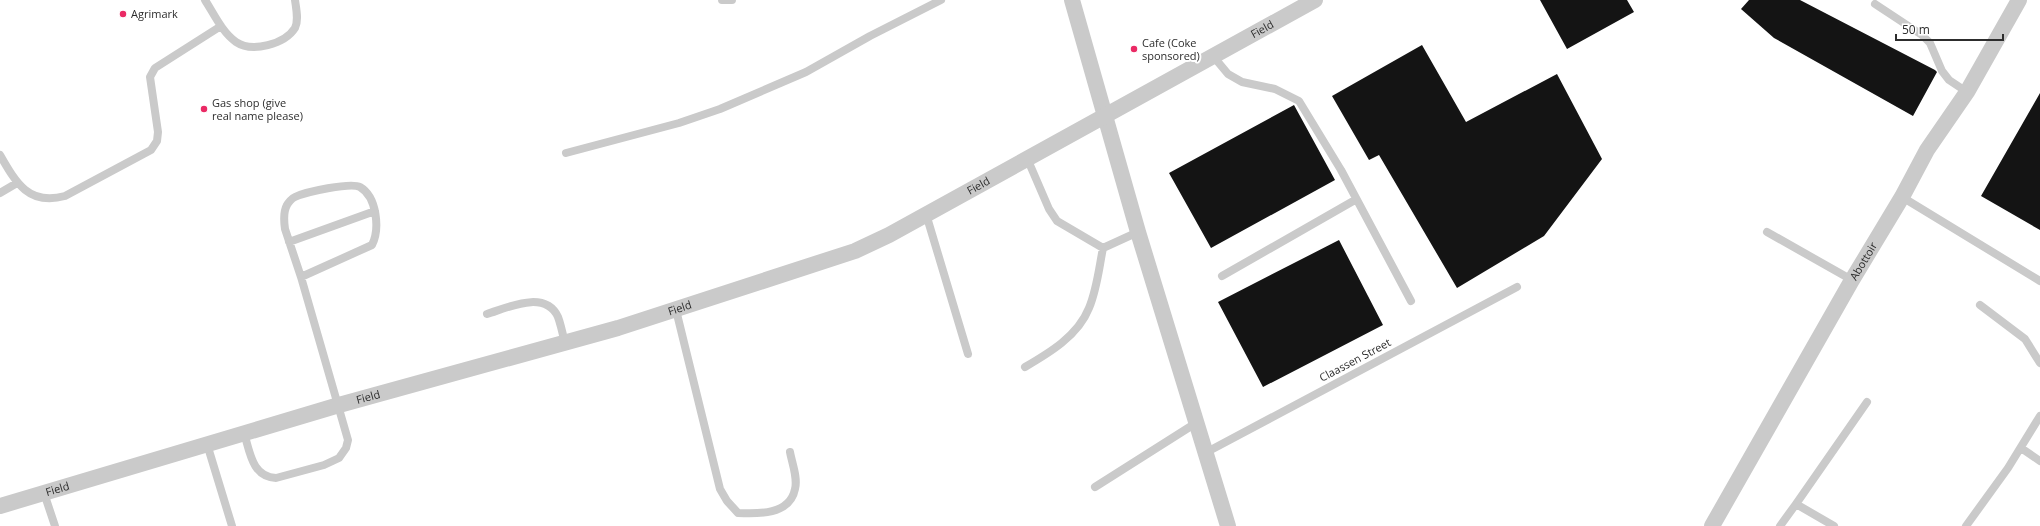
<svg xmlns="http://www.w3.org/2000/svg" width="2040" height="526" font-family="'Open Sans',sans-serif">
  <rect width="100%" height="100%" fill="#fff"/>
  <path fill="#141414" d="M1540,0h87l7,12 -67,37z
    M1749,0h51l135,70 2,2 -24,44 -139,-78 -33,-29z
    M1422,45l44,77 91,-48 45,85 -58,77 -87,52 -78,-133 -10,5 -37,-64z
    M2040,93v137l-59,-34z
    M1294,105l41,75 -124,68 -42,-75z
    M1339,240l44,85 -120,62 -45,-85z"/>
  <g fill="none" stroke-linecap="round" stroke-linejoin="round">
    <path stroke="#cacaca" stroke-width="8" d="M205,0c9,14 17,32 31,42 16,11 49,2 59,-14 4,-8 1,-20 0,-28
      M722,0h10
      M1875,4l47,31 8,8 12,28 7,9 18,12
      M1213,56l15,18 14,8 33,7 24,12 42,69 70,131
      M566,153l113,-30 41,-14 86,-37 64,-36 71,-36
      M0,155c16,28 29,51 65,41l86,-46 6,-9 1,-9 -8,-55 5,-9 66,-42
      M1027,158l22,51 8,12 46,27 35,-16
      M0,193l17,-10
      M1902,197l138,84
      M926,214l42,140
      M1767,232l85,48
      M289,242l86,-31
      M1222,276l133,-76
      M1980,305l45,34 15,24
      M676,310l44,179 7,12 11,12c20,1 52,2 57,-24 3,-11 -3,-26 -5,-37
      M487,314c20,-6 58,-25 71,3 3,8 5,18 7,27
      M1025,367c24,-14 53,-31 64,-59 8,-19 10,-40 14,-60
      M244,433c6,19 8,44 32,45l48,-13 15,-7 7,-10 2,-8 -47,-163 -16,-48c-1,-7 -2,-17 2,-24 1,-2 5,-7 8,-8 10,-5 56,-15 65,-10 17,10 20,42 12,58l-71,32
      M207,444l25,82
      M2021,448l19,13
      M1205,453l312,-166
      M1095,487l101,-64
      M44,493l11,33
      M1780,526l16,-22
      M1834,526l-38,-22 71,-102
      M1966,526l42,-58 32,-52"/>
    <g stroke="#cacaca" stroke-width="16">
      <path d="M1072,0l66,232 90,294"/>
      <path id="s1" d="M0,506l339,-101 279,-77 237,-77 34,-16 426,-235"/>
      <path id="s2" d="M1712,526l140,-246 50,-83 25,-47 40,-58 52,-92"/>
    </g>
  </g>
  <g fill="#ea2a65" stroke="#fff" stroke-width="1.5">
    <circle cx="123" cy="14" r="4"/>
    <circle cx="1134" cy="49" r="4"/>
    <circle cx="204" cy="109" r="4"/>
  </g>
  <g text-anchor="middle" stroke-width="4" stroke-linejoin="round" paint-order="stroke">
    <g font-size="11" fill="#2d2d2d" stroke="#fff" text-anchor="start">
      <text x="131" y="18">Agrimark</text>
      <text x="1142" y="47">Cafe (Coke<tspan x="1142" dy="13">sponsored)</tspan></text>
      <text x="212" y="107">Gas shop (give<tspan x="212" dy="13">real name please)</tspan></text>
    </g>
    <g font-size="11" fill="#2d2d2d" stroke="#fff">
      <text dy="4" stroke="none"><textPath href="#s1" startOffset="1356">Field</textPath></text>
      <text dy="4" stroke="none"><textPath href="#s1" startOffset="1032">Field</textPath></text>
      <text dy="4" stroke="none"><textPath href="#s2" startOffset="305">Abottoir</textPath></text>
      <text dy="4" stroke="none"><textPath href="#s1" startOffset="708">Field</textPath></text>
      <text transform="translate(1355 360) rotate(-28)" y="4">Claassen Street</text>
      <text dy="4" stroke="none"><textPath href="#s1" startOffset="384">Field</textPath></text>
      <text dy="4" stroke="none"><textPath href="#s1" startOffset="60">Field</textPath></text>
    </g>
  </g>
  <path d="M1896 34v6h107v-6" fill="none" stroke="#2d2d2d" stroke-width="2"/>
  <text x="1902" y="34" font-size="12" fill="#2d2d2d" stroke="#ffffff" stroke-width="3" paint-order="stroke">50 m</text>
</svg>
